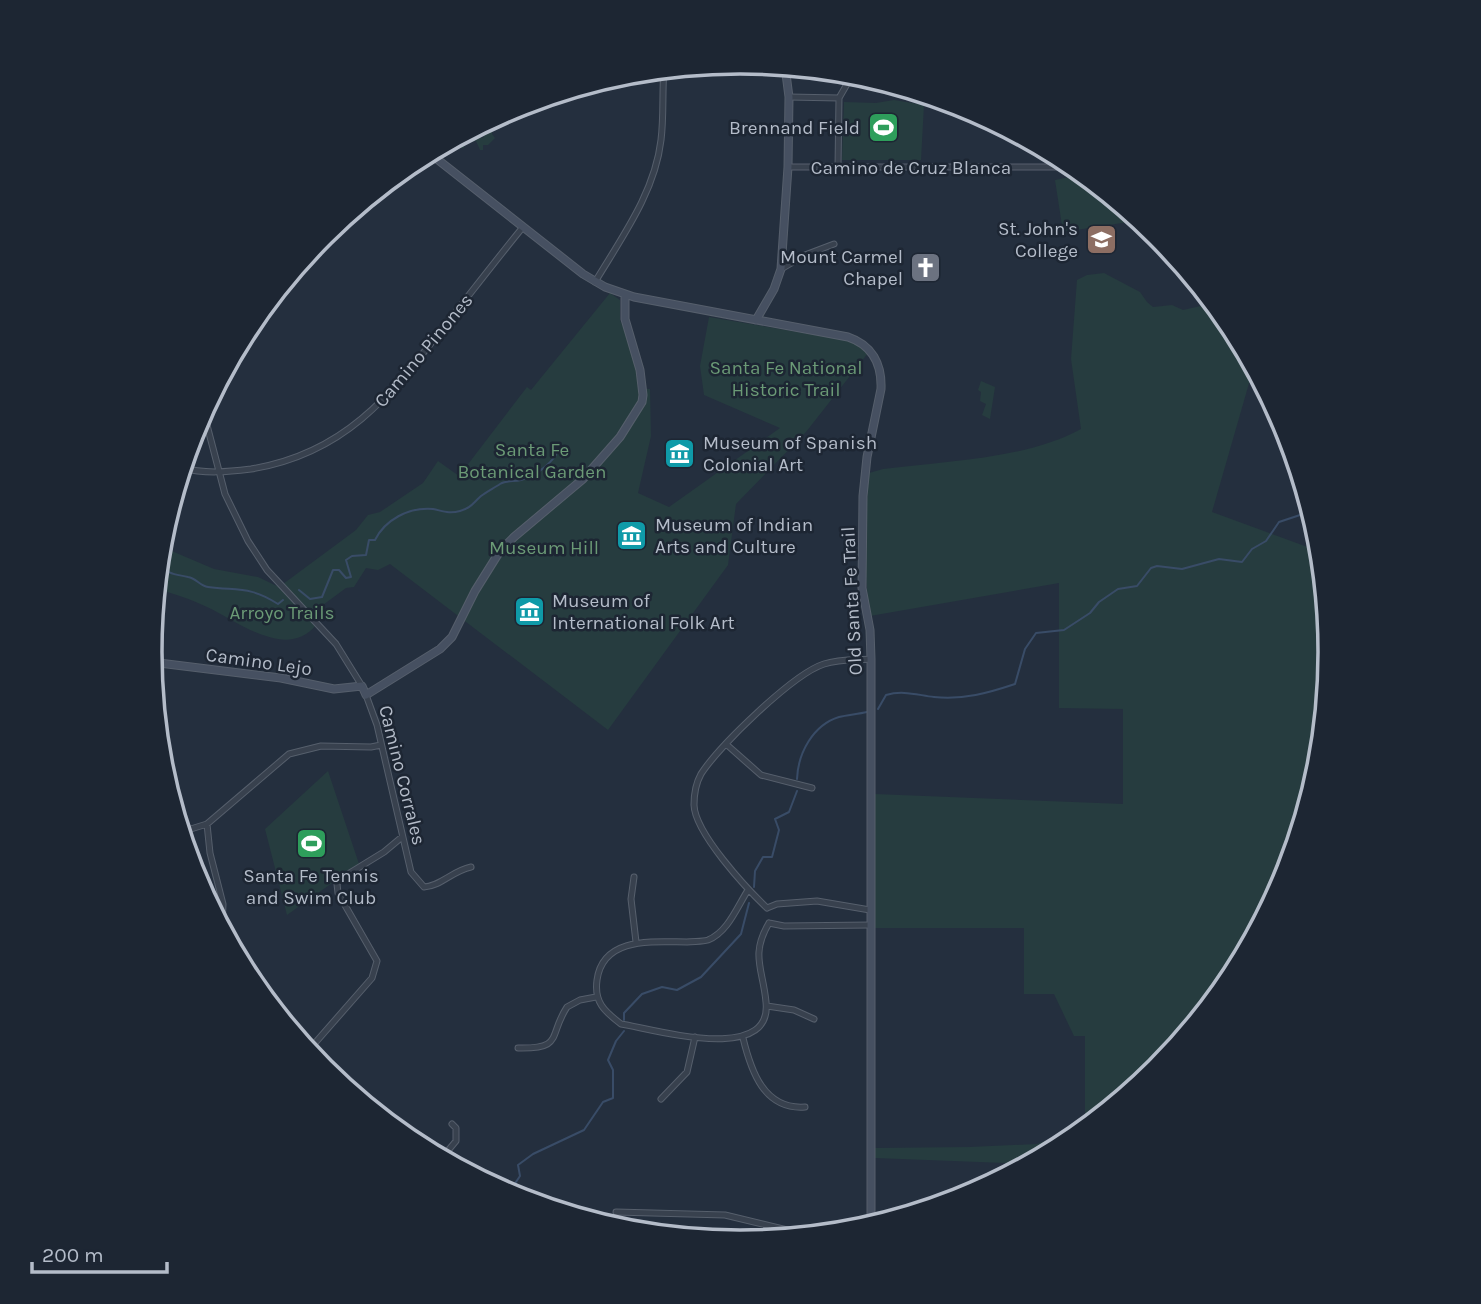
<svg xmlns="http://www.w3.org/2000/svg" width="1481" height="1304" font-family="Karla,sans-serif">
  <rect width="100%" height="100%" fill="#242f3e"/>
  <path fill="#263c3f" d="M894,100l30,5 -3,55h-79l2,-58 32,1z
    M487,122l6,5 -1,7 3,4 -7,7h-5v5h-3l-4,-9 -10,2 -3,6 -6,-7 -3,1 -1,-4 10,-5 20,4z
    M1084,174l51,41v6l-72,11 -8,-52z
    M1104,273l36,19 7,10 6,5 19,-2 11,5 31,-7 18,21 22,42 -42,146 109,40 10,100 -11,116 -34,110 -55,103 -73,89 -90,73 -38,21 -155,-6v-10l95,-1 67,-3 48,-18v-90h-11l-20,-42h-30v-66h-149v-134l248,10v-95l-64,-1v-125l-189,33c-7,-47 -5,-96 -1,-143l14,-4c62,-8 144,-10 198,-40l-10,-70 6,-79 10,-5z
    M610,293l10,7v20l12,28 9,41h9l1,47 -13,57 31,14 111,-79 -76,-33 -4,-29 9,-49 142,24 17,12 -62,79 -70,72 -8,61 -120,165 -218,-166 -12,6 -12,-2 -12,19 -8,1 -38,28 8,9c-29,36 -79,-4 -109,-18 -16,-8 -34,-13 -51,-19l4,-42 54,23 44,8 21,10 77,-57 12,-15 12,-3 43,-29 15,-22 21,15 68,-89 4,3z
    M981,381l14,6 -5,32 -8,-4 4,-11 -6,-3 1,-9 -3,-2z
    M328,771l31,93 -72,51 -22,-86z"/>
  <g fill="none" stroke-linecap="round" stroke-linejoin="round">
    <path stroke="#394c67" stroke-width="2" d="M159,563c9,12 16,11 29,14 8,1 12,9 20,10 30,4 42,-1 70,17l5,-4
      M299,590l11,9 12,-2 11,-27h6l7,8 5,-1 -5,-17 6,-4 14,-1 3,-15h6c10,-20 33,-33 58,-31 10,2 16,5 27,2 11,-3 13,-8 21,-15 5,-4 13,-8 19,-12 7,-4 14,-2 21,-4 14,-4 27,-14 35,-25v-12
      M878,709l8,-14c17,-5 31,0 48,2 30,3 54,-4 81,-13l10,-35 11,-16 28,-3 26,-17 9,-11 19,-13 19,-3 14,-18 6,-2 25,3 37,-10 23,3 10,-13 14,-8 13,-19 27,-9 4,-8
      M797,779c1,-26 16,-54 42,-62 9,-2 19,-3 28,-5
      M754,887l1,-16 8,-14h9l7,-27 -4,-11 14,-7 8,-21
      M624,1020v-7l18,-19 20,-7 15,3 24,-13 40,-43 8,-31
      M508,1194l12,-18 -2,-11 15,-11 51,-24 19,-28 10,-4v-28l-5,-10 8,-19 8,-10"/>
    <defs>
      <path id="street" d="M789,97l50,1
        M788,167h288
        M838,167l1,-69 15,-26
        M781,269l24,-14 29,-11
        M595,282c27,-45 60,-90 66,-142 3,-24 1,-48 3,-71
        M203,410l22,84 23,47 19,29 69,74 26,42
        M182,468c23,6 45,4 69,1 93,-15 138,-72 192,-141 27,-34 53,-68 80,-101
        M366,695l11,30 34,147 13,15c17,-1 28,-16 47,-20
        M726,744l35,31 51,13
        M207,824l3,29 13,51 -1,25
        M181,832l26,-8 82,-70 32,-8 50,1 10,-2
        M634,877l-3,22 5,43
        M748,890c-11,17 -20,42 -40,50 -6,2 -14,1 -21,2 -33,0 -84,-6 -90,38 -3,22 7,31 24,44 32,5 152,41 145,-22 -3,-33 -16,-47 3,-79
        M767,908c-21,-20 -72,-75 -73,-103 0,-11 2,-22 7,-31 18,-28 92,-100 123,-110 15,-5 32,-4 47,-5
        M767,908l10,-4 40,-3 53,9
        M769,923l15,3 86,-1
        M767,1006l27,4 20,9
        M743,1038c8,33 21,72 62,69
        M518,1048c46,1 30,-12 49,-41l13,-7 16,-3
        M308,1051l64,-73 5,-17 -39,-68 -1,-9 3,-5 44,-27 18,-15
        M661,1099l26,-27 8,-35
        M441,1159l15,-18v-13l-4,-4
        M616,1212l109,3 87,21"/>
      <path id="secondary" d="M428,152l155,122 22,13 29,10 214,40c24,8 34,27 33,52l-14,68 -4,39 -1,92 8,42 1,29v568
        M756,320l18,-31 7,-20 7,-102 1,-70 -4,-31
        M151,662l130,16 53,11 28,-3 4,9 74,-46 12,-12 23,-46 25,-40 14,-14 69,-58 37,-42 22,-35 1,-7 -3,-25 -15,-51v-24"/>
    </defs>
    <use href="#street" stroke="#565f6c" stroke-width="7"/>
    <use href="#secondary" stroke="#565f6c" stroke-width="9"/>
    <use href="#street" stroke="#38414e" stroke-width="5"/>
    <use href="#secondary" stroke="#465061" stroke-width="7"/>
  </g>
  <defs>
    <symbol id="stadium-square" viewBox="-11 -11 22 22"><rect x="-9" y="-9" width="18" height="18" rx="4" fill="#2e9e5b" stroke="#1d2633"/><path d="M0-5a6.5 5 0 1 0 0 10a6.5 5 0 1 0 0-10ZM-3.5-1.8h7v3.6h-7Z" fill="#fff"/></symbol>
    <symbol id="university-square" viewBox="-11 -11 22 22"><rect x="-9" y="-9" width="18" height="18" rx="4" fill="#8d6e63" stroke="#1d2633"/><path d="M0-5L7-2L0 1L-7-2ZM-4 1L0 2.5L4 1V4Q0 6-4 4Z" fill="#fff"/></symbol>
    <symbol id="church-square" viewBox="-11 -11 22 22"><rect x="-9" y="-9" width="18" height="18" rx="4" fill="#6b7280" stroke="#1d2633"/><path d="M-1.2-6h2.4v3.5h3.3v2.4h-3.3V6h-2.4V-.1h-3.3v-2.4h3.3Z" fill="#fff"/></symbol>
    <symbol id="museum-square" viewBox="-11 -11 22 22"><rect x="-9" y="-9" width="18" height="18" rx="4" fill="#0f9aa8" stroke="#1d2633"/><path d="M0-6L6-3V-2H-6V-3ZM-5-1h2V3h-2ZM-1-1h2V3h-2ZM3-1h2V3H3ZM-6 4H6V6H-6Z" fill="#fff"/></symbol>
  </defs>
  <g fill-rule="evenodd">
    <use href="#stadium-square" x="866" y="110" width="35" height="35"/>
    <use href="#university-square" x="1084" y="222" width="35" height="35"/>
    <use href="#church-square" x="908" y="250" width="35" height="35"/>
    <use href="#museum-square" x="662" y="436" width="35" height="35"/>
    <use href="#museum-square" x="614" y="518" width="35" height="35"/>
    <use href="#museum-square" x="512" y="594" width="35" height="35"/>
    <use href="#stadium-square" x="294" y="826" width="35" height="35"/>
  </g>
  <g text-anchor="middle" stroke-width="5" stroke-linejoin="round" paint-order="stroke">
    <g font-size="19" fill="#b4bcc9" stroke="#1d2633" text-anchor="end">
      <text x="860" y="134">Brennand Field</text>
      <text x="1078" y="235">St. John's<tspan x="1078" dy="22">College</tspan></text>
      <text x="903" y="263">Mount Carmel<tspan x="903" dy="22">Chapel</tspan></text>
      <text x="703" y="449" text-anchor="start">Museum of Spanish<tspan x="703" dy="22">Colonial Art</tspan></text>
      <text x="655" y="531" text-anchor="start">Museum of Indian<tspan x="655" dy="22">Arts and Culture</tspan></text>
      <text x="552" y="607" text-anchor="start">Museum of<tspan x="552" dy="22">International Folk Art</tspan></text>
      <text x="311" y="882" text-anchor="middle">Santa Fe Tennis<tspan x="311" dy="22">and Swim Club</tspan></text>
    </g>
    <g font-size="19" fill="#b4bcc9" stroke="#1d2633">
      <text x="911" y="174">Camino de Cruz Blanca</text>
      <text transform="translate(423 350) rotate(-50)" y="7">Camino Pinones</text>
      <text transform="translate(851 601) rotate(-93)" y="7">Old Santa Fe Trail</text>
      <text transform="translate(259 661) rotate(8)" y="7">Camino Lejo</text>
      <text transform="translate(403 775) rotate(76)" y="7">Camino Corrales</text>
    </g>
    <g font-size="19" fill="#6b9a76" stroke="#1d2633">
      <text x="786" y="374">Santa Fe National<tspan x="786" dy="22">Historic Trail</tspan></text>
      <text x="532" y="456">Santa Fe<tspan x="532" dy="22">Botanical Garden</tspan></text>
      <text x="544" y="554">Museum Hill</text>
      <text x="282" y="619">Arroyo Trails</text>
    </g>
  </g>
  <path d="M0 0H1481V1304H0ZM162 652a578 578 0 1 1 1156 0a578 578 0 1 1-1156 0Z" fill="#1d2633" fill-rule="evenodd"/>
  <path fill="none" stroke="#b4bcc9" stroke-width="3.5" d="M162 652a578 578 0 1 1 1156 0a578 578 0 1 1-1156 0Z"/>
  <path d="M32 1262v10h135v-10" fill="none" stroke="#b4bcc9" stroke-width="3.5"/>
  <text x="42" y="1262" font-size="21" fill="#b4bcc9" stroke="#1d2633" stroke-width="5" paint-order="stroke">200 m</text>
</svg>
